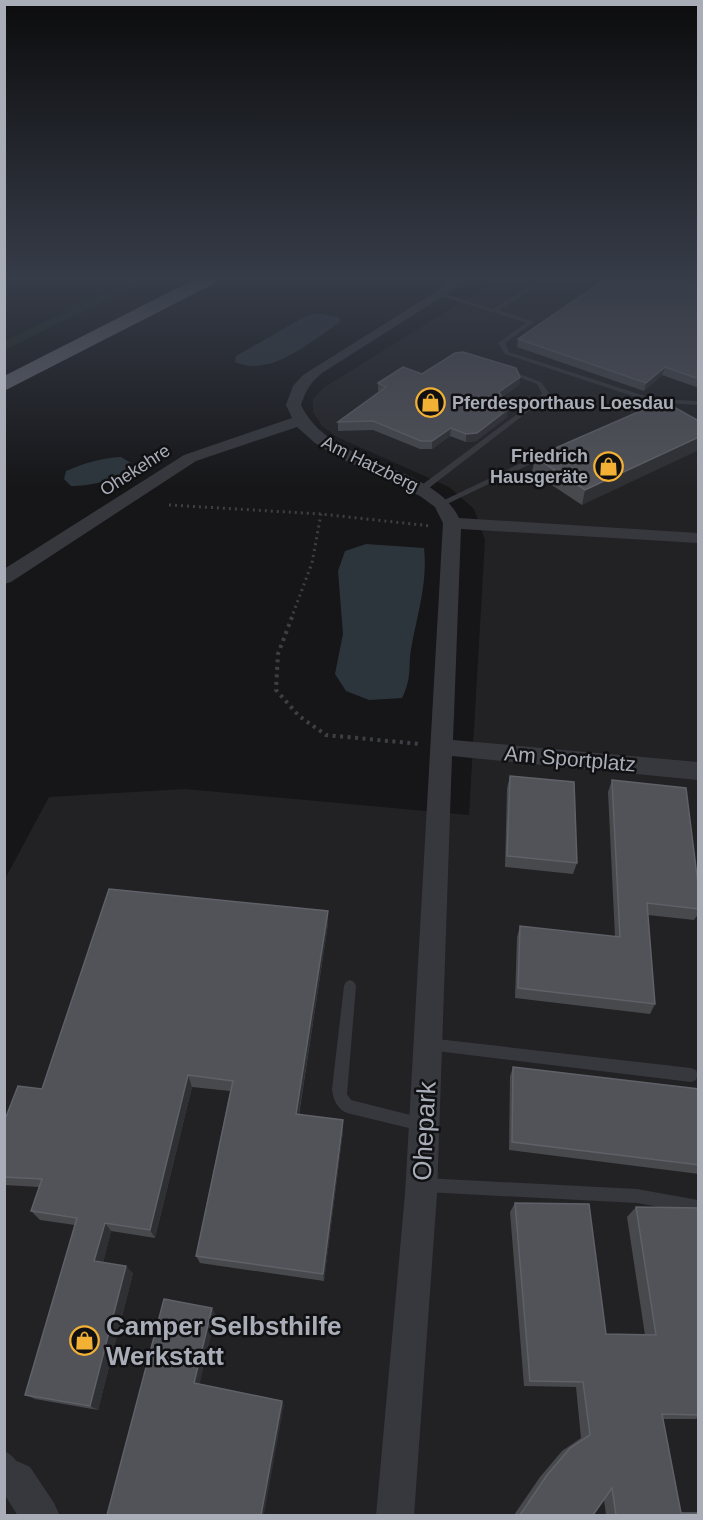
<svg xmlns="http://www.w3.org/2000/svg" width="703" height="1520" font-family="Helvetica,sans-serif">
  <rect width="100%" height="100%" fill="#161618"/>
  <path fill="#222225" d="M502,277h196v1238l-693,1v-637l44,-82 136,-8 284,26 16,-275 -11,-31 -25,-22 -112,-50 -15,-11 -9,-14v-13l10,-11z"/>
  <path fill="#1e261f" d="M138,277h14l-147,73v-9z"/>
  <path fill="#2c353c" d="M316,313l23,4 1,5c-29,19 -69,56 -105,40l1,-6 68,-39z
    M121,457l10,6c-10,18 -42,23 -60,23l-7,-7 2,-8c19,-8 35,-13 55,-14z
    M366,544l58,4c4,35 -7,67 -13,101 -3,21 1,29 -9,49l-33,2 -23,-9 -11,-17 8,-40 -5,-63 7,-20z"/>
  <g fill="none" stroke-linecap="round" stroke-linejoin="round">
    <path stroke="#3d3f44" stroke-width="3" stroke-dasharray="2 4" stroke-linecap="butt" d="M169,505l152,9 110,12
      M291,619l21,-56 9,-49"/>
    <path stroke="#3d3f44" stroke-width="4" stroke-dasharray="3 4.5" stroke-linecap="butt" d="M292,617l-14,37 -2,36 23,26 27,19 94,9"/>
    <path fill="#37383d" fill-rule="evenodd" d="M544,277h6l-51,33 35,12 -29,21 4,9 145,47 44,2v4l-47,-3 -146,-48 -7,-11 28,-20 -90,-29 5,-1 52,16z
      M670,277h8l20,5v4z
      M505,370h4l32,12 8,11 -6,7 -118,91h-6v-4l120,-89 3,-5 -5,-9 -32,-12z
      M542,453l7,2 -104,50h-3l-4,-2z
      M350,980l4,2 2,4 -9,108 4,6 75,19 2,5 -2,5 -5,2 -74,-18c-10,-4 -14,-14 -15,-24l12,-103 2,-4z
      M428,1038l263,30 5,2 2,5 -2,5 -5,2 -263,-32 -5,-1 -2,-5 2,-5z
      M425,1178l212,11 61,11v14l-61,-11 -212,-11 -5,-2 -2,-5 2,-5z
      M4,1451c10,4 17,16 21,26l-3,6 -6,3c-15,-6 -12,-22 -12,-35z"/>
    <path fill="#37383d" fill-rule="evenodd" d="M459,277h14l-151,96c-12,10 -16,17 -21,32 30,63 131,57 158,113l239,15v10l-237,-14 -8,211 245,22v18l-246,-24 -15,438 -23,322h-38l29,-322 38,-671 -8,-16 -15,-11 -80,-38 -25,-15 -18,-16 -101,34 -185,121 -7,2v-15l180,-114 108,-37 -6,-13 7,-19 10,-11z
      M17,1461l13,6 24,36 6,13h-42l-14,-22v-27z"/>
    <path fill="#63666e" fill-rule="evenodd" d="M199,277h22l-2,4 -215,110v-15z"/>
  </g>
  <path fill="#47494d" d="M699,285v103l-37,-13 -18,16 -127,-44 1,-8z
    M422,374l98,3 -1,8 -17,12 5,20 -31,24 -10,1 -16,-6 -18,13h-12l-47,-19 -35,1v-9l41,-30 -1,-1v-8z
    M663,401l-81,104 -50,-33 3,-15z
    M510,776l67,87 -4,11 -68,-7 2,-79z
    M612,780l87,112v21l-5,7 -46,-5 7,89 -5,10 -135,-16 2,-61 3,-11 95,11 -7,-145z
    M328,911v13l-29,191 44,16 -19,150 -124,-18 -4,-7 34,-165 -38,-4 -37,151 -44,-7 -8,31 30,11 -35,137 -63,-11 -10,-4 50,-170 -35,-5 -9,-9 8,-24 -35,-2v-63l38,-33z
    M513,1067l186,22v85l-190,-24 1,-74z
    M515,1203l91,131 39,1 -18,-118 9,-10 63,1v210l-4,1h-32l18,94 18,2h-93l-2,-15 -11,15h-79l26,-38 22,-26 19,-13 -5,-51 -52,-1 -14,-174z"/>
  <path fill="#2f3033" d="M665,367l-3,8 -18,16 2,-8z
    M520,377l-1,8 -21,15 1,-8z
    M508,409l-1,8 -31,24 -10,1v-8z
    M451,428l-1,8 -18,13v-8z
    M699,437v13l-117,55 3,-15z
    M328,911v13l-31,201 -1,-11z
    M188,1075l4,12 -37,151 -5,-8z
    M343,1120v11l-19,150 -1,-7z
    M105,1223l6,8 -9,37 -8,-7z
    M126,1266l7,7 -35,137 -8,-4z
    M212,1308l4,7 -17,72 -5,-4z
    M282,1401l2,4 -20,110h-3z"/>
  <path fill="#525359" stroke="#5f6168" stroke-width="1.5" d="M608,277h62l29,8v94l-34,-12 -19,16 -128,-44z
    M463,352l53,16 4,9 -21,15 9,17 -31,24 -11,1 -15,-6 -19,13h-11l-48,-20 -35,1 48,-35 -8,-4 25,-16 19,7 33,-21z
    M663,401l36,20v16l-114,53 -50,-33z
    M510,776l64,6 3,81 -70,-7z
    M612,780l74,8 13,104v17l-52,-6 8,101 -137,-16 2,-62 100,11z
    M109,889l219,22 -32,203 47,6 -20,154 -127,-18 37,-175 -45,-6 -38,155 -45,-7 -11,38 32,5 -36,140 -65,-11 52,-177 -46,-7 11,-32 -38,-2v-55l14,-36 24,3z
    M513,1067l186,22v76l-187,-23z
    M515,1203l74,1 17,130 50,1 -20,-128 63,1v207l-37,-1 19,99h18v2h-83l-4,-27 -19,27h-73l27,-40 23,-27 20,-13 -7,-53 -53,-1z
    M164,1299l48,9 -18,75 88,18 -21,114h-154z"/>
  <linearGradient id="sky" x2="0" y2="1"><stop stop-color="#0c0c0d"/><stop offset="0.57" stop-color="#363c48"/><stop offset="1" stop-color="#363c48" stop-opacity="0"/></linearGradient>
  <rect width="703" height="489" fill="url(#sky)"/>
  <defs>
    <symbol id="shop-ring" viewBox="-11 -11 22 22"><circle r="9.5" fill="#111113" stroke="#f2b134" stroke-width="1.5"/><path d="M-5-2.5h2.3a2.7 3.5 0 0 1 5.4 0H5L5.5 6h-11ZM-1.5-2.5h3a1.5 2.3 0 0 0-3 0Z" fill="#f2b134"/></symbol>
  </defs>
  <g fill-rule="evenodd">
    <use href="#shop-ring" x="414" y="386" width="33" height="33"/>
    <use href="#shop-ring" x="592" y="450" width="33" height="33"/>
    <use href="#shop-ring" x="68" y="1324" width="33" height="33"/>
  </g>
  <g text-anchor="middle" stroke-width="5" stroke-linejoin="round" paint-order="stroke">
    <g font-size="18" font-weight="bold" fill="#a8adb8" stroke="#111113" text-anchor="start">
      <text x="452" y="409">Pferdesporthaus Loesdau</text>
      <text x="588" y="462" text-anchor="end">Friedrich<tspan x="588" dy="21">Hausgeräte</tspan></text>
    </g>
    <g font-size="18" fill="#a8adb8" stroke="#111113">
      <text transform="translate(370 464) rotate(26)" y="6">Am Hatzberg</text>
      <text transform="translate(135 470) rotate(-33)" y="6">Ohekehre</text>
    </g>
    <g font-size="21" fill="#a8adb8" stroke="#111113">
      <text transform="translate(570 759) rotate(5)" y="7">Am Sportplatz</text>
    </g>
    <g font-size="26" fill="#a8adb8" stroke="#111113">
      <text transform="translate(424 1131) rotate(-87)" y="9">Ohepark</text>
    </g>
    <g font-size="26" font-weight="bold" fill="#a8adb8" stroke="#111113" text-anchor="start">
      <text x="106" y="1335">Camper Selbsthilfe<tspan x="106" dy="30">Werkstatt</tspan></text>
    </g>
  </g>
  <rect width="703" height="1520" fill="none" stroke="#a8adb8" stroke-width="12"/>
</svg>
